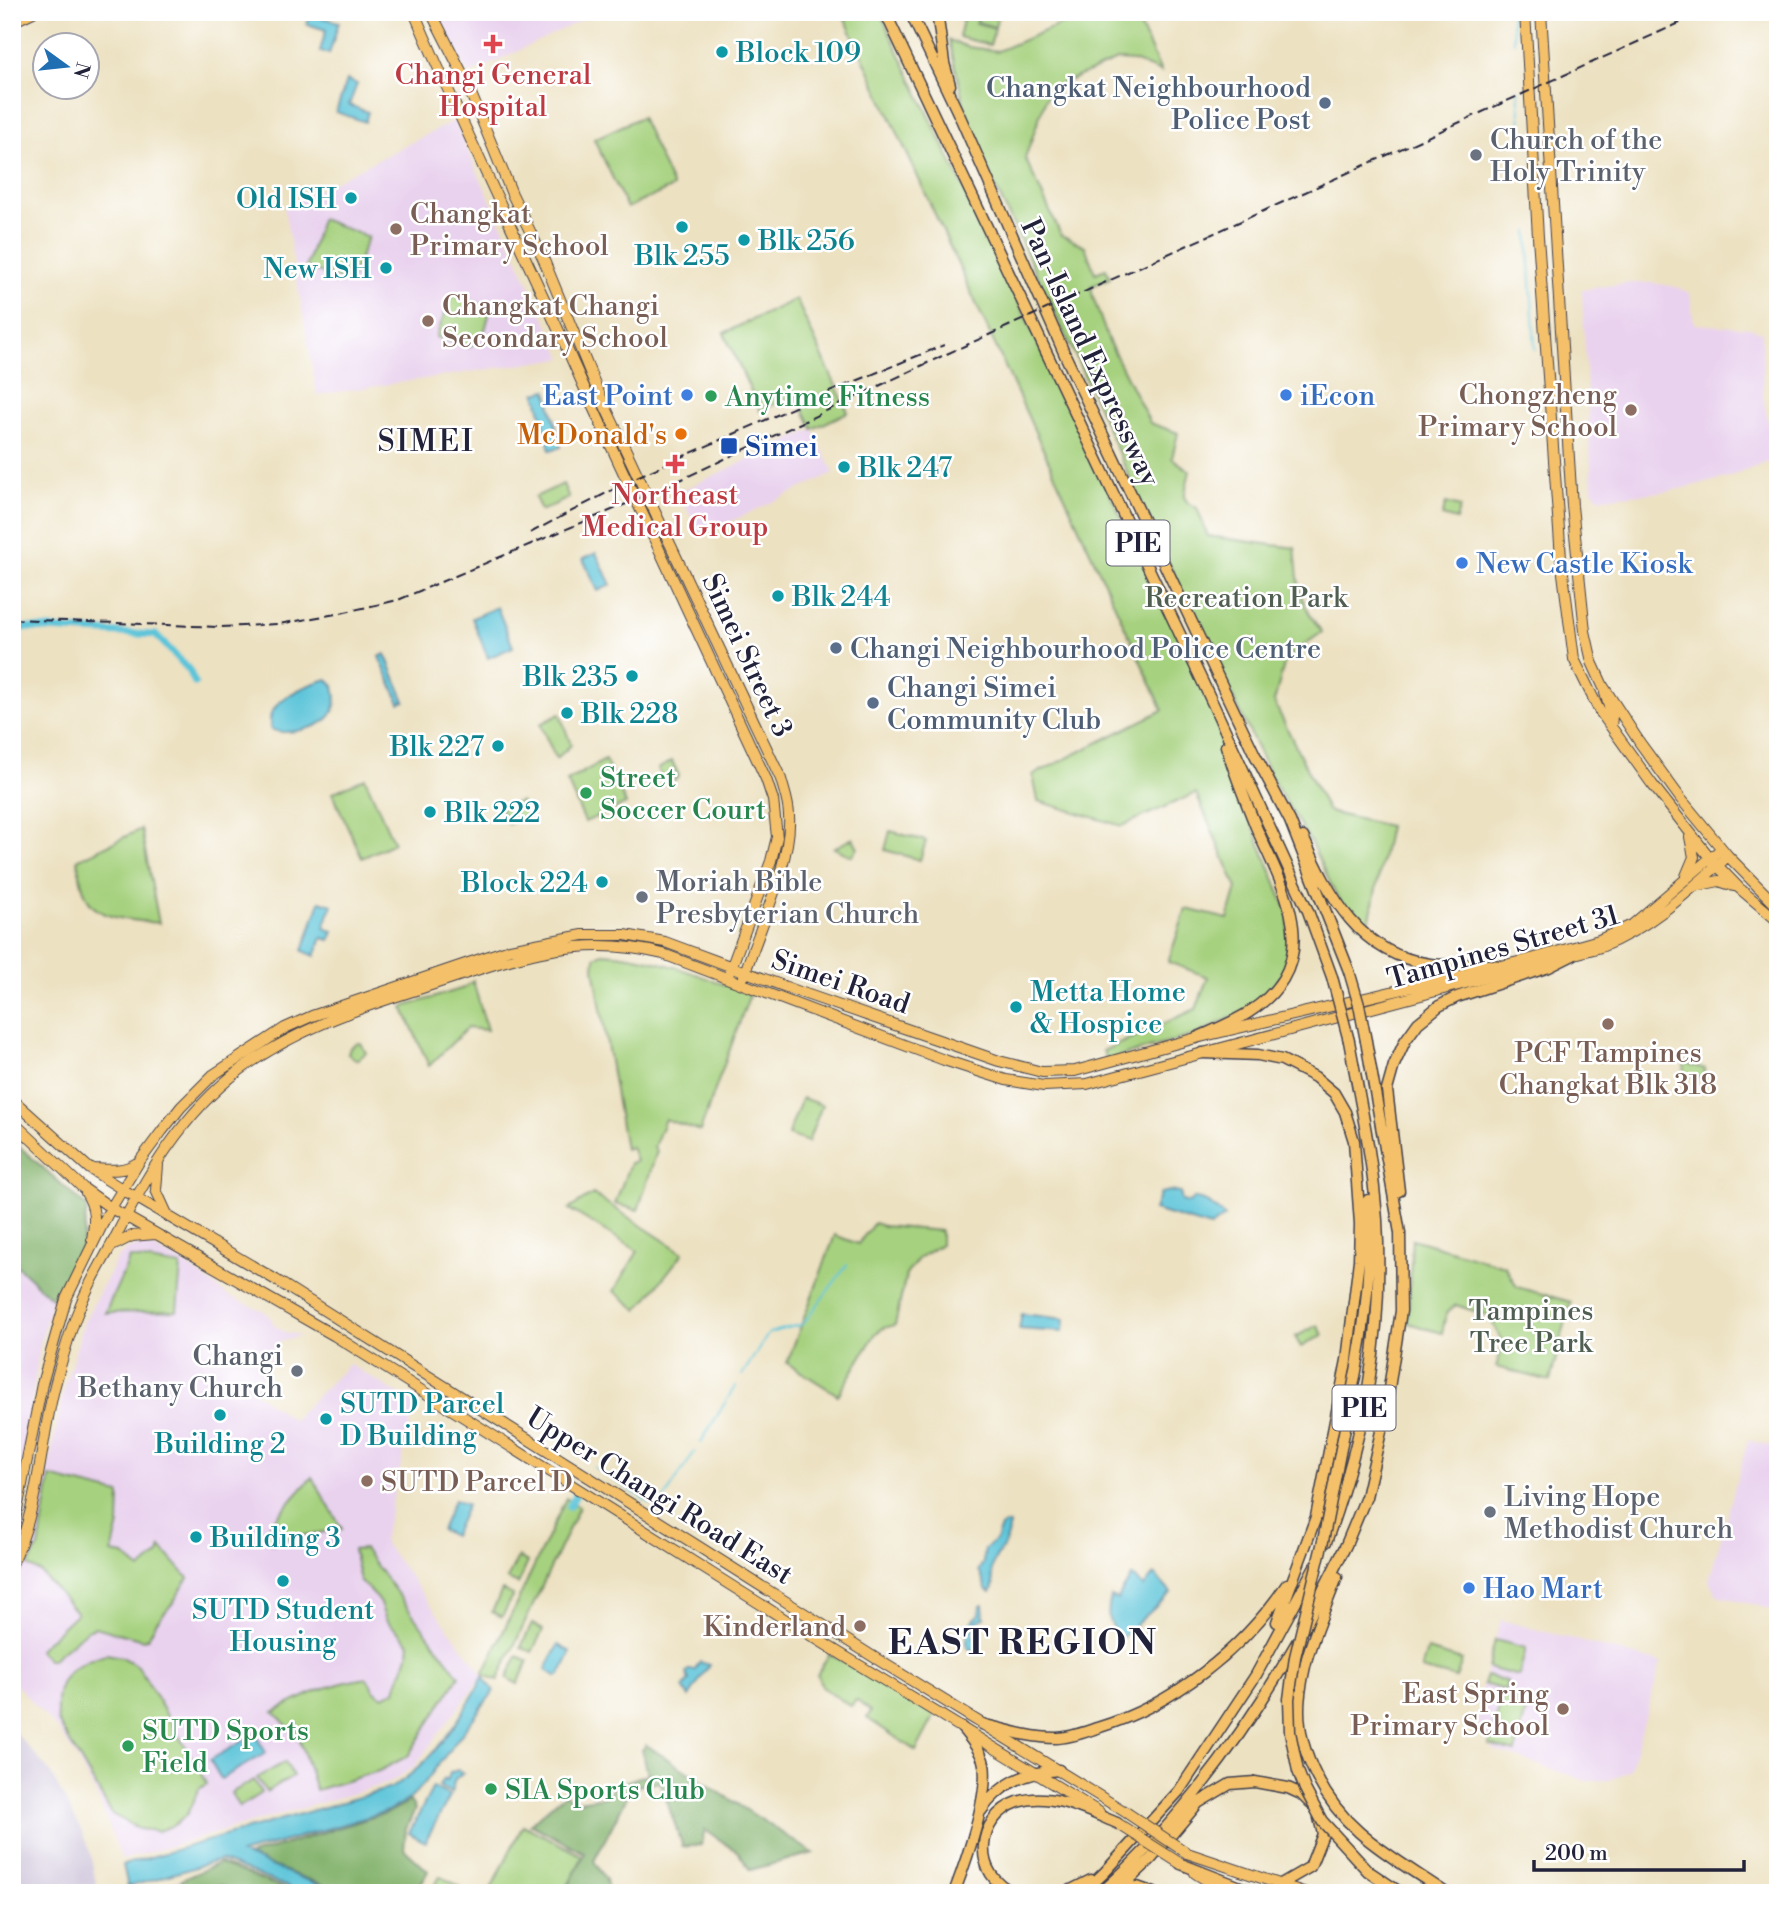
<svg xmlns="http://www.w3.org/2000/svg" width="1790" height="1905" font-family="'Libre Bodoni',serif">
  <rect width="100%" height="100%" fill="#fff"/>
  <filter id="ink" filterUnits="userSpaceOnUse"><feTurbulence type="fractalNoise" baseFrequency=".0143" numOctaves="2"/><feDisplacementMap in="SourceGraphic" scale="14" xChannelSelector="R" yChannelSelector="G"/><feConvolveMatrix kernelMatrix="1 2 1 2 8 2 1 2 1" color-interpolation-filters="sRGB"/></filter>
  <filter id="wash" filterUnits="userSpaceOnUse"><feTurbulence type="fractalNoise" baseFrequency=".00686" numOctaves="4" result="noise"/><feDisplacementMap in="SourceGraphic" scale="28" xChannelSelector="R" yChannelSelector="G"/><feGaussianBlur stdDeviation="1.57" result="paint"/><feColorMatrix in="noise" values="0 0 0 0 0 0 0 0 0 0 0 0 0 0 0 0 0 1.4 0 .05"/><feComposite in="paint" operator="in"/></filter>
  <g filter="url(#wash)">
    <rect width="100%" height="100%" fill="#ece1c1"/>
    <path fill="#e9d2ee" d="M439,12h159l-130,63z
      M454,121l109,237 -246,37 -33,-188z
      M1627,283h25l24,4 14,6 4,31 55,4 13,4 1,65 10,48 1,10 -3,6 -45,17 -56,13 -68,7 -5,-2 -5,-7 -10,-199z
      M813,429l21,44 -134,63 -21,-44z
      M143,1246l10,2 29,14 48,35 34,14 9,10 -1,3 18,11 1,-2 9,3 -21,6 -25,50 39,28 56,-56 66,40 -32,137 100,134 -69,92 -25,16 -267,77 -23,-60 -24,-45 -16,-24 -47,-51v-96l24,-43 7,-47 21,-105 20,-67 33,-64 12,-10z
      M12,1261l40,38 -11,41 -19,123 -10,46z
      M1748,1440l30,8v163l-61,-16 -8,-14z
      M1501,1620l160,43 -31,107 -20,10 -23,1 -93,-31 -16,-25 2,-32z"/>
    <path fill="#c9bfd7" d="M12,1729l38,43 31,58 9,22 8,41h-86z
      M179,1880l3,13h-48z"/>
    <path fill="#a6d17e" stroke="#647a5c" stroke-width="2" d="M842,12h36l4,5 329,688 26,82 51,126 1,43 -8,21 -30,31 -56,27 -88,25 -4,-9 93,-42 12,-32 -40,-15 18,-53 42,10 9,-31 -41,-95 -74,33 -84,-25 -5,-26 130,-65z
      M959,12h19l-2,11 19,5 -5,17 -31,-8 4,-17 -5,-2z
      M980,12l18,3 -3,12 -18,-5z
      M1089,12h45l27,60 -28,-11 -16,-1 -63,27 -7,9 -22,62 36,77 24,11 10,27 11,-4 4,9 -18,8v8l17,48 41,81 28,10 -6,25 18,13 -6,26 4,6 9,5 11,28 87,12c4,38 2,52 27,84l-19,14 -4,10 -12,-3 -13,49 53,108 5,3 57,13 -21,102 -9,-4 -23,-29 -25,-52 -39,-64 -122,-255 -74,-167 -104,-219 -23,-98 19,7 30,4z
      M641,117l32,70 -46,21 -33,-69z
      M321,219l47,18 -18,46 -44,-16z
      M452,294l39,14 -6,22 -15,17 -34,-10z
      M796,299l52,113 -35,17 -17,-35 -36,17 -36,-78z
      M563,484l6,14 -28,13 -6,-14z
      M1446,503l14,4 -4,13 -14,-4z
      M560,714l11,31 -15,14 -16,-35z
      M605,760l21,44 -41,18 -18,-41z
      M672,761l7,15 -12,10 -9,-17z
      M365,778l29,65 -32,15 -30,-65z
      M521,801l7,15 -20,8 -8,-16z
      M141,829l18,94c-23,-3 -61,-2 -72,-25 -6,-10 -7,-26 -10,-38z
      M890,831l36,10 -6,19 -35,-10z
      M853,838l5,10 -6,8 -18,-8z
      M602,953c52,2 100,24 148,41l-50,137 -35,-12 -11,28 3,4 -19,59 -23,-6 15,-41 6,-2 -5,-14 -6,2 -31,-181 1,-10z
      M473,981l14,49 -20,-2 -38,38 -26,-59 61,-19z
      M358,1043h3l5,10 -9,7 -9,-6 2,-6z
      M1685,1063l20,6 -2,10 -20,-5z
      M802,1098l20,7 -14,37 -20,-7z
      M593,1194l90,59 -45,57 -24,-19 24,-40 -69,-42z
      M874,1223l9,3 58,5v13l-23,15 -12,16 -11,50 -11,3 -8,5 -38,62 -51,-32 48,-128 23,9z
      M1412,1239l93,27 12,21 54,15 -21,79 -54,-14 7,-23 -14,-28 -33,-11 -10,9 -4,19 -34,-10z
      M130,1258l51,8 -4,45 -72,2z
      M1318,1325l5,10 -22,12 -6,-10z
      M50,1477l70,17 -1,30 -7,29 12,2 16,15 19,-16 2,-7 27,31 -15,25 -16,18 -9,17 -4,2 -49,-13 -8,3 -34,29h-5l-10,-9 39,-37 -37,-41 -12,-6 11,-19z
      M312,1477l30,52 -65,11 -4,4 -13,-8z
      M566,1498l13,9 -81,173 -15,-5z
      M364,1549l95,127 -51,80 -29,15 -63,19 -17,-52 -25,-26c34,-18 54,-28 93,-34l7,12 9,7 12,-6c4,-17 14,-29 15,-47l-24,-24 -8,-21 -18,-18 -7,-31z
      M518,1557l10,5 -10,22 -11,-5z
      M502,1590l11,5 -11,22 -10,-5z
      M532,1624l11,6 -11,22 -11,-5z
      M1495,1640l31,8 -7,28 -31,-8z
      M1427,1650l35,10 -6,18 -35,-9z
      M106,1654l16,3 16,9 69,118 -8,5 -12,25 -13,11 -16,6 -19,-2 -27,-15 -54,-92c-6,-41 9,-57 48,-68z
      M829,1654l106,61 -19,36 -49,-33 4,-7 -15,-11 -5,6 -28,-18 -6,-13z
      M517,1656l11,5 -10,23 -11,-6z
      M1486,1676l21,5 -2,9 -22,-6z
      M1503,1693l26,7 -14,52 -26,-7z
      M285,1762l8,14 -27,16 -9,-14z
      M254,1780l7,13 -22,14 -8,-14z
      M523,1825l60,31 -19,37h-75z
      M440,1876l22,12 -3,5h-12l-12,-7z"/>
    <path fill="#84b36d" stroke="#536a54" stroke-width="2" d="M12,1140l75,67 -5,40 -30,52 -40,-38z
      M646,1745l167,108 -63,17 -12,-18 -33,-22 -4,15 -18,2 -23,-65 -28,5 -38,74 12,19 3,13h-27l-4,-4 -2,4h-11l20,-40 -55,-29 35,-30 12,7 28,-4 11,-12 32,-11 -6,-24z
      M410,1801l5,8 -9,20 -2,20 24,22 -12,22h-72l-93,-35v-3l138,-43z
      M219,1863l77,30h-58l-18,-8 -22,8h-15l-2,-13z"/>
    <path fill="#5cc4d9" stroke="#3f738a" stroke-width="2" d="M310,12h11l-1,5 19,5 -10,32 -9,-3 6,-21 -19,-6z
      M347,80l10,4 -8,21 19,7 -3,10 -29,-10z
      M547,390l14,57 -11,3 -14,-57z
      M596,553l15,32 -13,6 -15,-32z
      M497,607l16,40 -25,11 -16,-40z
      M385,654l20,47 -5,2 -21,-46z
      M327,679l7,7c2,8 3,20 -2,27 -8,15 -48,24 -61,16 -1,-6 -2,-12 1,-17 9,-17 38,-28 55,-33z
      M320,901l12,4 -8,23 9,3 -3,9 -8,-2 -7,18 -12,-5z
      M1170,1191l10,2 2,8 7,2 5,-5 15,5 16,14 -15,10 -56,-17 6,-17z
      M1022,1314l42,5 -1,13 -44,-3z
      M454,1500l13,5 -14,31 -12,-6z
      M1005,1524l4,1c1,23 -15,27 -17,44 -1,10 4,14 -1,23l-5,-3 -7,-19 4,-8 2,-13 11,-9 5,-13z
      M1154,1574l17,19 -51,46c-12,-15 -14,-24 -9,-42l6,3 15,-24 12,11z
      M983,1605l1,13 -7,4 -4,11 1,4 6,2 1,7 -4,4h-6l-4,-4c-1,-11 1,-25 12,-31l1,-9z
      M558,1645l13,7 -11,23 -3,2 -11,-8z
      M700,1662l9,3 -20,32 -6,-9 6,-8 -3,-7 2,-3h7z
      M483,1677l11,14 -71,94 -12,13 -23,13 -147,43 98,39h-36l-83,-33 -92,27 -5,-22 268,-77c41,-24 71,-70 92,-111z
      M255,1734l11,19 -45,26 -11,-19z
      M457,1770l6,3 -8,6 -4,14 -12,-7 4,-7 4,2 3,-8z
      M433,1787l17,9 -25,46 -16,-9z"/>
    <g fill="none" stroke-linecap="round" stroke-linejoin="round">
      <path stroke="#5cc4d9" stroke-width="2" d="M1511,12l3,30
        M1518,89l4,51
        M1528,232l7,117
        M742,1375l27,-42 34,-9 44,-59
        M701,1442l35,-57
        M594,1467l64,41 37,-57"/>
      <path stroke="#5cc4d9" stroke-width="7" d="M12,627l144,8 33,35 6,13
        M569,1507l7,-12"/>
    </g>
  </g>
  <g filter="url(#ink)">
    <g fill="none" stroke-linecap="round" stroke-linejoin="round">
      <defs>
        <path id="major" d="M414,12c56,132 120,260 177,391l175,376 7,21 4,37 -6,24 -41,110
          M431,12l34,67 47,115 31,64 54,131 184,390c3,12 8,24 8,37 3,45 -31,115 -45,160
          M1525,12l13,225 23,321 13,101 25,51 53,74 59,75 28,29 39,33
          M1541,12l31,494 13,125 7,31 11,24 37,57 41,56 47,57 50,51
          M12,22l21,-10
          M1605,693l7,23 -1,11
          M1686,876l8,-19 -4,-20
          M1695,886l24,-5 15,5
          M12,1099l78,70 32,20 154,91 604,381 247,152
          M12,1121l71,67 28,20 224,128 462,291 302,185
          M158,1165l-2,25 11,24
          M94,1169c16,1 29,3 43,-6
          M86,1193c10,15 9,29 6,46
          M110,1247l22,-11 23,-2
          M12,1535l30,-151 24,-85 42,-86 31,-51 23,-31 19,-24 32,-32 72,-47 27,-12 198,-67 73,-14h42l40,7 132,49 202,70 43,11 33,-1 121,-33 339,-80 64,-18 33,-15 89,-76
          M12,1564c27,-55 28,-121 43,-179 7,-26 14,-52 24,-76 9,-25 24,-47 36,-71 31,-62 68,-125 125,-168 54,-40 118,-62 182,-82 84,-27 152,-57 241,-34l281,106 40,13 22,7 38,6 43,-2 514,-137c49,-19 88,-56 127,-91
          M1187,1853l119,40
          M1195,1873l32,20"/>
        <path id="highway" d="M885,12l328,692 95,207 24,66
          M910,12l51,107 104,236 189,398 36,68 59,150
          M937,12l7,51 6,22
          M1303,837c27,60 56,117 127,127 24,3 47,-2 71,2
          M1196,1038c32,-14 67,-27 87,-59 29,-48 -8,-108 -27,-152 -11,-27 -21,-53 -30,-81
          M1202,1053l56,2 24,5 33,17 19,16 11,19 9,29 6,83 -1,36 -12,100 -31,157 -39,105
          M1399,1191l-12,-101 7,-25 11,-24 13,-18 21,-17 18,-9 92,-30 24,-12
          M1357,1366c10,-55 15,-110 11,-166
          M1326,1542c39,-109 58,-206 51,-322 -4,-60 -17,-120 -28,-179
          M1337,1577c-10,27 -22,53 -30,81 -4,16 -8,35 -8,52 0,45 27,93 60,122 26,23 58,41 87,61
          M1304,1628l42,-83 20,-48 19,-83 16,-103 -1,-78 -34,-192
          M982,1724c24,6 49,14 74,14 13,0 29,-6 41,-10 76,-23 146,-78 190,-144
          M981,1811c19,-28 45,-39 78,-41
          M1181,1864l75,29
          M1279,1885l31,-18 13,-33 -4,-16
          M1119,1891l18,-4 17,6
          M954,1893c11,-29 38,-104 29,-133 -4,-12 -13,-22 -21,-32
          M1015,1893c-44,-17 -40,-76 3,-91 33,-11 70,9 99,21
          M1065,1893l26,-13
          M1083,1893l22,-21 74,-81 77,-116 59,-109
          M1101,1893c78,-70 144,-160 196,-251
          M1115,1893l36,-34 47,-56 32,-19 25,-2 33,6 13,6 10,10"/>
      </defs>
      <use href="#major" stroke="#403f4f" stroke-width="12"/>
      <use href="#highway" stroke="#403f4f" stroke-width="13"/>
      <use href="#major" stroke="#f4c16a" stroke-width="10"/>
      <use href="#highway" stroke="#f4c16a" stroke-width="10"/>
      <path stroke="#22223b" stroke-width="2" stroke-dasharray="10 5" stroke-linecap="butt" d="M530,533l109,-57 183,-81 122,-50
        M12,619l208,8 59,-3 57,-10 62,-14 259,-109 283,-134 764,-345"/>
      <defs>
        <path id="major-bridge" d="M1127,1813l60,40
          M1117,1823l64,41"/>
        <path id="highway-bridge" d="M1349,971l10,34 7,36
          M1332,977l17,64
          M1357,1366l-34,175 -28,116 -6,42 1,33 8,39 7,18 17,32 46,50 33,22"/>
      </defs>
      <use href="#major-bridge" stroke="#403f4f" stroke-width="12" stroke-linecap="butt"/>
      <use href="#highway-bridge" stroke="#403f4f" stroke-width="13" stroke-linecap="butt"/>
      <use href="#major-bridge" stroke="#f4c16a" stroke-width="10"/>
      <use href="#highway-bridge" stroke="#f4c16a" stroke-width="10"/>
    </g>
  </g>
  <g fill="#e0444e" stroke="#fff" stroke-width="2.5">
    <path d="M489.5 33.5h7v7h7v7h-7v7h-7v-7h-7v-7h7z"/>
    <path d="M671.5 453.5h7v7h7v7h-7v7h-7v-7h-7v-7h7z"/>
  </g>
  <g fill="#0f9aa8" stroke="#fff" stroke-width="2.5">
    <circle cx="722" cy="52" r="7"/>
    <circle cx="351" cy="198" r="7"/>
    <circle cx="682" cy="227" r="7"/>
    <circle cx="744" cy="240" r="7"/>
    <circle cx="386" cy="268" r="7"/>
    <circle cx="844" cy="467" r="7"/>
    <circle cx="778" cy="596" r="7"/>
    <circle cx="632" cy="676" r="7"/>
    <circle cx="567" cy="713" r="7"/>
    <circle cx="498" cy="746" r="7"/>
    <circle cx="430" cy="812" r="7"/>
    <circle cx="602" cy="882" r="7"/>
    <circle cx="1016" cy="1007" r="7"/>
    <circle cx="220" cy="1415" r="7"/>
    <circle cx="326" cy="1419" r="7"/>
    <circle cx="196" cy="1537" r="7"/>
    <circle cx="283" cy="1581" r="7"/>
  </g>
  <g fill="#5c6f8a" stroke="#fff" stroke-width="2.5">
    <circle cx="1325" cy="103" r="7"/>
    <circle cx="836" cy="648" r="7"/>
    <circle cx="873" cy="703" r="7"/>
  </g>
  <g fill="#6b7280" stroke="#fff" stroke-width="2.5">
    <circle cx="1476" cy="155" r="7"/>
    <circle cx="642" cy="897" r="7"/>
    <circle cx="297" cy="1371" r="7"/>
    <circle cx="1490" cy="1512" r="7"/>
  </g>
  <g fill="#8d6e63" stroke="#fff" stroke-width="2.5">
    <circle cx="396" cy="229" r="7"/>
    <circle cx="428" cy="321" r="7"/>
    <circle cx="1631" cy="410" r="7"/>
    <circle cx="1608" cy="1024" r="7"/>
    <circle cx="367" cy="1481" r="7"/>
    <circle cx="860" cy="1626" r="7"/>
    <circle cx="1563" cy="1709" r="7"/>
  </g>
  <g fill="#3f7fe0" stroke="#fff" stroke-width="2.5">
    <circle cx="687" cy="395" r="7"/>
    <circle cx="1286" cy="395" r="7"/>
    <circle cx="1462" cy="563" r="7"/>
    <circle cx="1469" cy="1588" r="7"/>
  </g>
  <g fill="#2e9e5b" stroke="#fff" stroke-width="2.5">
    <circle cx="711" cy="396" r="7"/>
    <circle cx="586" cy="793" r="7"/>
    <circle cx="128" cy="1746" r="7"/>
    <circle cx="491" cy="1789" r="7"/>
  </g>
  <circle fill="#e8710a" stroke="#fff" stroke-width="2.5" cx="681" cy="434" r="7"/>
  <rect fill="#1a4fb4" stroke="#fff" stroke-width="2.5" x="720" y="437" width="18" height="18" rx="3.5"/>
  <g text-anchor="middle" stroke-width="5" stroke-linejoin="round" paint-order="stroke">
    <g fill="#fff" stroke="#646476" stroke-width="2">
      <rect x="1106.5" y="520.5" width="63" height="45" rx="5"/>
      <rect x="1332.5" y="1385.5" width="63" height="45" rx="5"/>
    </g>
    <g font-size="26" font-weight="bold" fill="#22223b">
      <text x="1138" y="552">PIE</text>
      <text x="1364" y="1417">PIE</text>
    </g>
    <g font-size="28" fill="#0d838f" stroke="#fff" text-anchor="start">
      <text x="736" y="62">Block 109</text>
      <text x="337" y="208" text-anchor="end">Old ISH</text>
      <text x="758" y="250">Blk 256</text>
      <text x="682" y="265" text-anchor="middle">Blk 255</text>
      <text x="372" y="278" text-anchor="end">New ISH</text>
      <text x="858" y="477">Blk 247</text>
      <text x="792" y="606">Blk 244</text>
      <text x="618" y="686" text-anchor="end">Blk 235</text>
      <text x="581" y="723">Blk 228</text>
      <text x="484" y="756" text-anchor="end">Blk 227</text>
      <text x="444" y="822">Blk 222</text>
      <text x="588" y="892" text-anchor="end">Block 224</text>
      <text x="1030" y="1001">Metta Home<tspan x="1030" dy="32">&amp; Hospice</tspan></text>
      <text x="340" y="1413">SUTD Parcel<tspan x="340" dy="32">D Building</tspan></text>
      <text x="220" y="1453" text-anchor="middle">Building 2</text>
      <text x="210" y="1547">Building 3</text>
      <text x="283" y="1619" text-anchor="middle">SUTD Student<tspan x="283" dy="32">Housing</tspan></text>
    </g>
    <g font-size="28" fill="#be3a42" stroke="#fff">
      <text x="493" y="84">Changi General<tspan x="493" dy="32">Hospital</tspan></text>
      <text x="675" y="504">Northeast<tspan x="675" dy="32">Medical Group</tspan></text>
    </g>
    <g font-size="28" fill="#4e5e75" stroke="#fff" text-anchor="start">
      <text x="1311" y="97" text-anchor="end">Changkat Neighbourhood<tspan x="1311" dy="32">Police Post</tspan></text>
      <text x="850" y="658">Changi Neighbourhood Police Centre</text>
      <text x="887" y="697">Changi Simei<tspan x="887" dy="32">Community Club</tspan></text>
    </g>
    <g font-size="28" fill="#5b616d" stroke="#fff" text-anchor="start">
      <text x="1490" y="149">Church of the<tspan x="1490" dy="32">Holy Trinity</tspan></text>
      <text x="656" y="891">Moriah Bible<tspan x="656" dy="32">Presbyterian Church</tspan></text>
      <text x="283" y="1365" text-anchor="end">Changi<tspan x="283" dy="32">Bethany Church</tspan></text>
      <text x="1504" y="1506">Living Hope<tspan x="1504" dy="32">Methodist Church</tspan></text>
    </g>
    <g font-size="28" fill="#785e54" stroke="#fff" text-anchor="start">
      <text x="410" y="223">Changkat<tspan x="410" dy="32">Primary School</tspan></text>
      <text x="442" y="315">Changkat Changi<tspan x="442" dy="32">Secondary School</tspan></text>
      <text x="1617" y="404" text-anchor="end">Chongzheng<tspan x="1617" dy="32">Primary School</tspan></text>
      <text x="1608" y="1062" text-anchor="middle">PCF Tampines<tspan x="1608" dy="32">Changkat Blk 318</tspan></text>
      <text x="381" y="1491">SUTD Parcel D</text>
      <text x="846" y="1636" text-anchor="end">Kinderland</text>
      <text x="1549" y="1703" text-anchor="end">East Spring<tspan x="1549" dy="32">Primary School</tspan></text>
    </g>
    <g font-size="28" fill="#22223b" stroke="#fff">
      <text transform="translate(1091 352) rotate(65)" y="10">Pan-Island Expressway</text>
      <text transform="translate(748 655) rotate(65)" y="10">Simei Street 3</text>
      <text transform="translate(1503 946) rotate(-16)" y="10">Tampines Street 31</text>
      <text transform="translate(841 981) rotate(19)" y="10">Simei Road</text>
      <text transform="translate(660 1495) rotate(32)" y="10">Upper Changi Road East</text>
    </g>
    <g font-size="28" fill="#366cbe" stroke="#fff" text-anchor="start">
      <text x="673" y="405" text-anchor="end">East Point</text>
      <text x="1300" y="405">iEcon</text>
      <text x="1476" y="573">New Castle Kiosk</text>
      <text x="1483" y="1598">Hao Mart</text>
    </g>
    <g font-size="28" fill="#27864d" stroke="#fff" text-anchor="start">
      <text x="725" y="406">Anytime Fitness</text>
      <text x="600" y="787">Street<tspan x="600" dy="32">Soccer Court</tspan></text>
      <text x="142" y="1740">SUTD Sports<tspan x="142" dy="32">Field</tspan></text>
      <text x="505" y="1799">SIA Sports Club</text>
    </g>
    <g font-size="28" fill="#c56008" stroke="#fff" text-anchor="end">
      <text x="667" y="444">McDonald's</text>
    </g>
    <g font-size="28" fill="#164399" stroke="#fff" text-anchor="start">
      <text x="745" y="456">Simei</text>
    </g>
    <g font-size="28" fill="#505f52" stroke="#fff">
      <text x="1246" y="607">Recreation Park</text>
      <text x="1531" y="1320">Tampines<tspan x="1531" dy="32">Tree Park</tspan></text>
    </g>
    <g font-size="30" letter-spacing="2" fill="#22223b" stroke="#fff">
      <text x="426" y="451">SIMEI</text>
    </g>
    <g font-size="35" font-weight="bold" letter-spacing="2" fill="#22223b" stroke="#fff">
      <text x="1023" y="1654">EAST REGION</text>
    </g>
  </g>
  <rect width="1790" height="1905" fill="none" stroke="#fff" stroke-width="42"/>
  <g transform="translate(66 66) rotate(105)"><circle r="33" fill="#ffffff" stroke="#a7a7b1" stroke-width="2"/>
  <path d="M0-5L12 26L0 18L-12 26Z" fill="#1f6fb2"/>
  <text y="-10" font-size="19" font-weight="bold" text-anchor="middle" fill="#22223b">N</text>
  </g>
  <path d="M1534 1860v10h210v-10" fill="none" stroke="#22223b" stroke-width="3.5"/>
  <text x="1545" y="1860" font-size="21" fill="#22223b" stroke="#ffffff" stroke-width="5" paint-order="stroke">200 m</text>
</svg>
